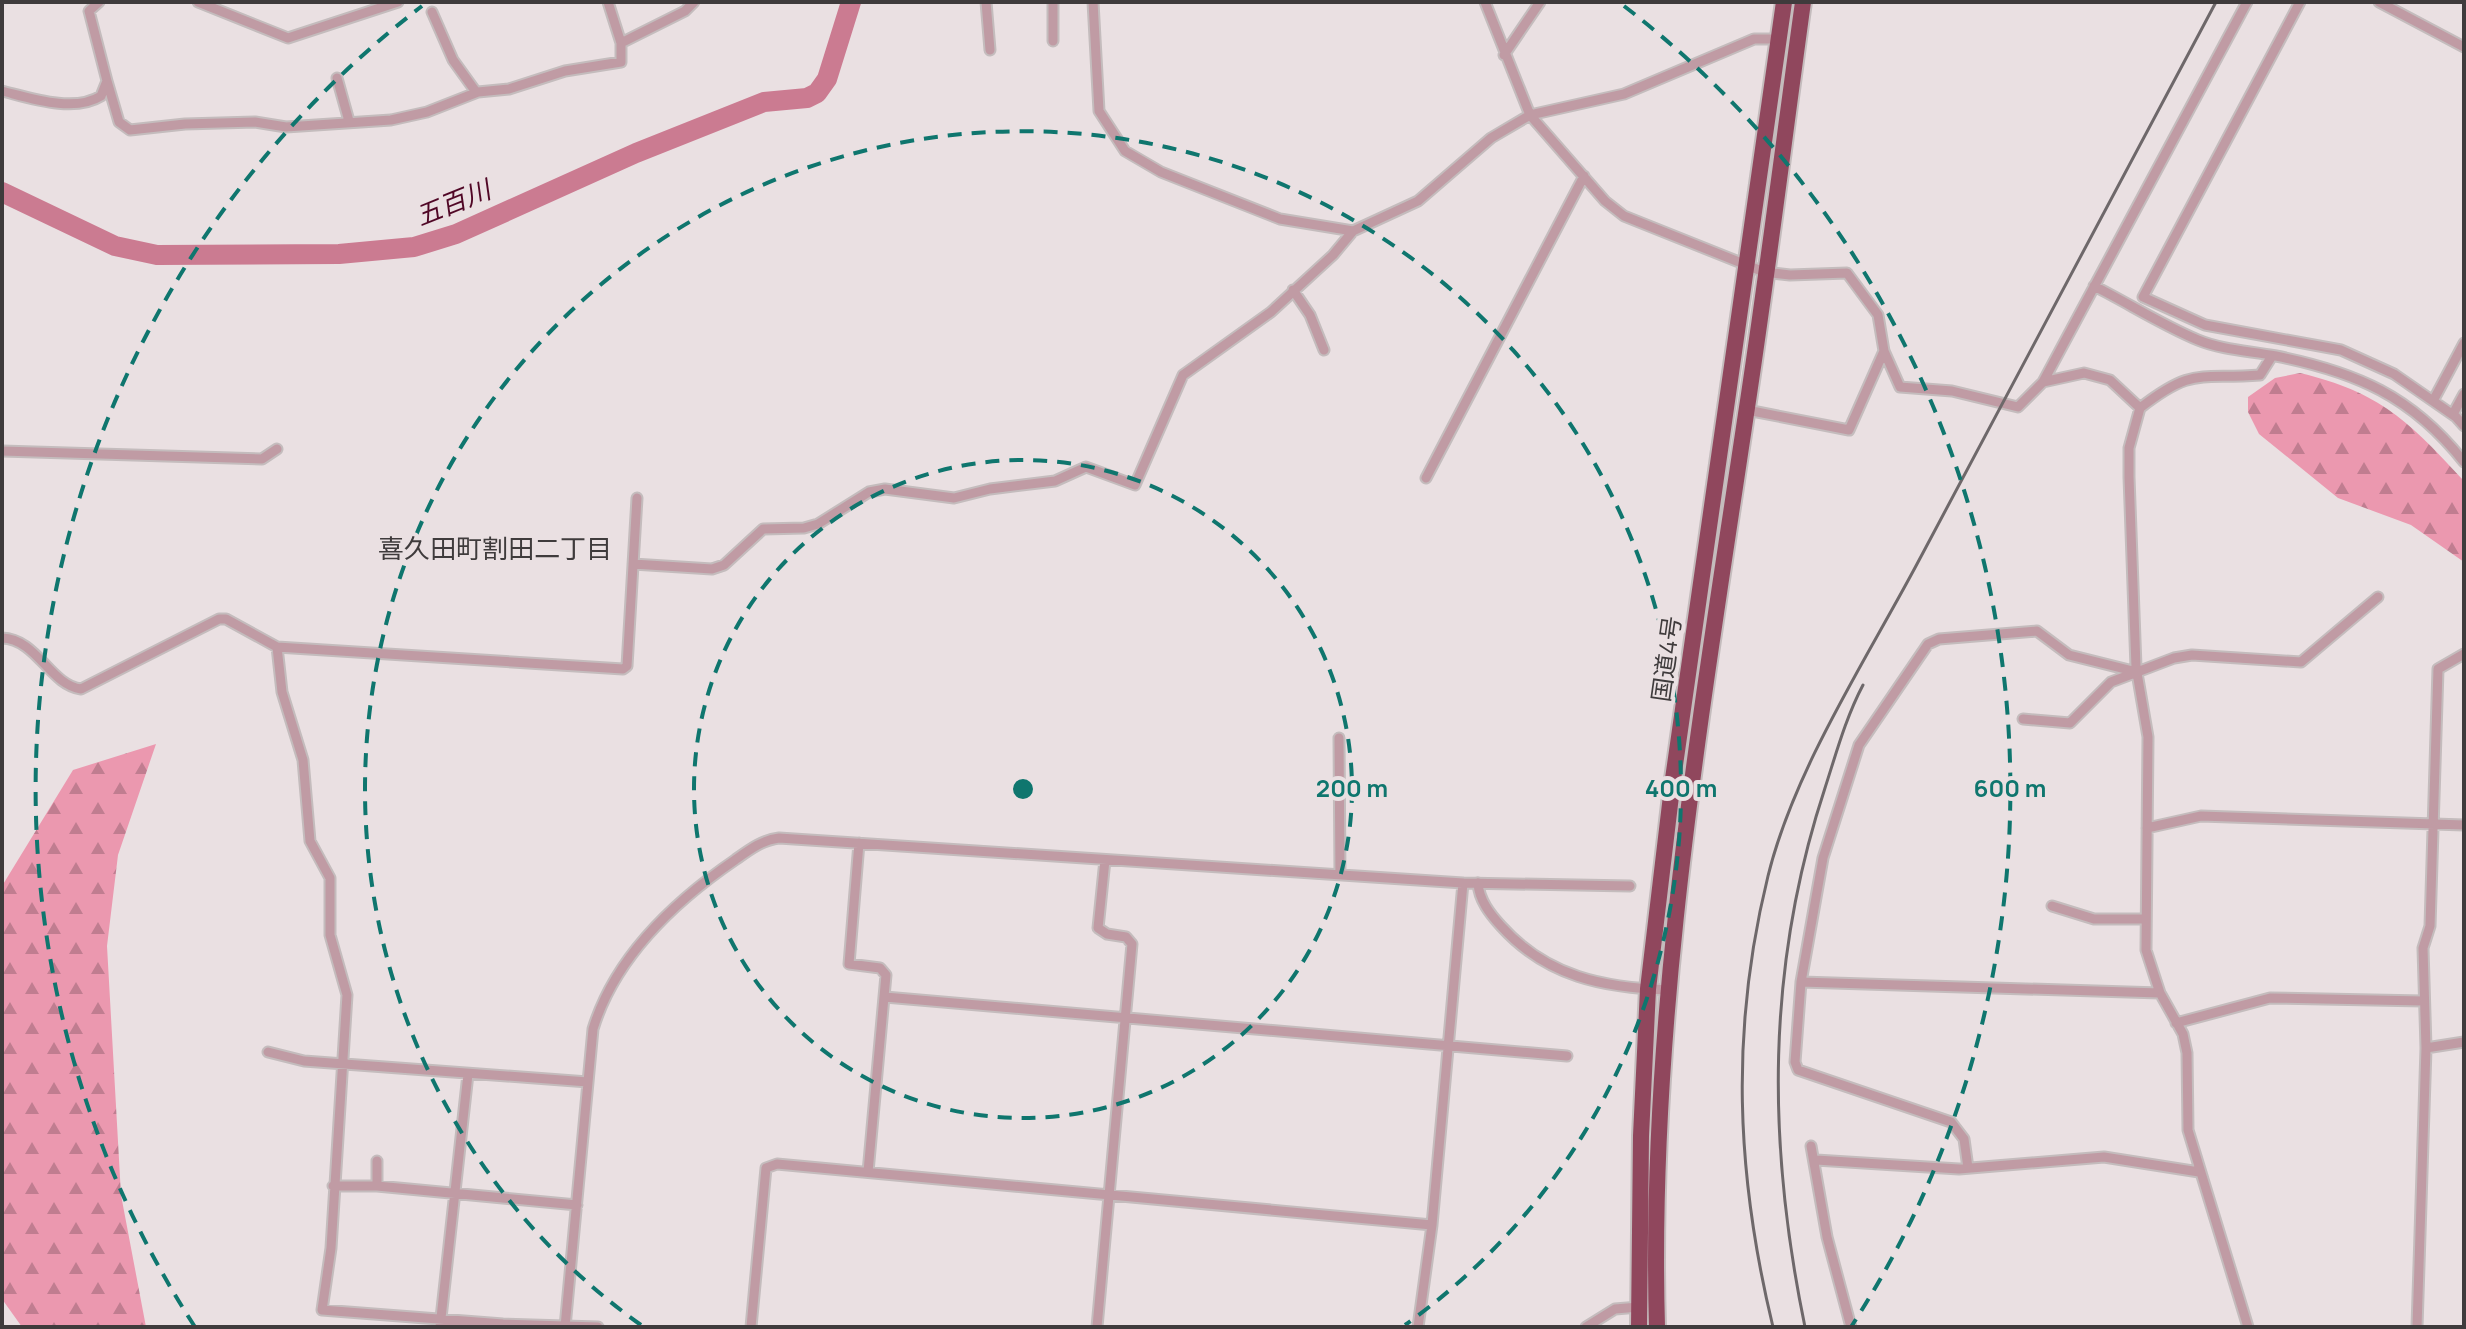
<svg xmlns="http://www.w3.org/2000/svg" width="2466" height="1329" font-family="Manrope,'Noto Sans JP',sans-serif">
  <defs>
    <pattern id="forest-firs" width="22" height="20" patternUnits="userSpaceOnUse" patternTransform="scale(2)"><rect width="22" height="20" fill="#eb98af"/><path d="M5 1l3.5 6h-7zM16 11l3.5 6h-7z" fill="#c07d90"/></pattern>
  </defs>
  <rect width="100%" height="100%" fill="#eae0e2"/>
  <path fill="url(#forest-firs)" d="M2300,373c80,19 110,49 164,108v81l-53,-37 -73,-27 -79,-64 -11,-22v-15l27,-19z
    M156,744l-38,111 -11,91 14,249 25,132h-124l-20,-28v-413l71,-116z"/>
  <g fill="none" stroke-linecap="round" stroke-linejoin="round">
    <path stroke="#cb7b91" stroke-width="20" d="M2,192l113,54 42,9 182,-1 75,-7 42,-13 180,-81 128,-51 43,-4 10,-5 10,-14 24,-77"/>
    <defs>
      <path id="street" d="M198,2l90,36 110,-36
        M986,2l4,48
        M1053,2v39
        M1093,2l6,109 26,40 36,21 119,47 73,12 65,-30 73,-63 39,-23 94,-21 130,-55h25
        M1485,2l45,113 75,86 19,15 140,56 26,3 57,-2 31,42 6,36 16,36 52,4 66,16 25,-25 41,-9 26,7 30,28 -11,40v29l7,190 12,70 -2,213 14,43 23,41 4,19 1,77 60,197
        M2300,2l-157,295 62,28 136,25 53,24 62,43 8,9
        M2379,2l85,45
        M432,12l21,48 23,32
        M621,43l64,-32 9,-9
        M1504,55l36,-53
        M337,78l12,43
        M107,81l12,41 11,8 55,-6 70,-2 31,5 105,-7 36,-8 51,-20 31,-3 56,-18 56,-9v-19l-13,-41
        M2,91c28,7 72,22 99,5l6,-15 -18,-70 10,-9
        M2094,286c34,17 68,39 104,54 24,10 52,11 78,16 80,16 136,40 188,106
        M1293,290l17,25 14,35
        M2043,382l204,-380
        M2433,401l31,-58
        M2140,408c54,-42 59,-28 120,-33l12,-19
        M1747,410l102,20 35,-79
        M2453,414l11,-20
        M2,451l260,8 15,-10
        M1426,478l158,-302
        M633,564l79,5 12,-4 39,-36 41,-1 14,-4 51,-32 16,-3 69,9 36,-9 65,-8 31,-14 49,18 48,-110 88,-63 62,-57 20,-24
        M2,638c35,1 48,47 79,51l138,-70h7l51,28 346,22 4,-3 10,-168
        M277,647l5,45 21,68 7,81 20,37v57l17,60 -16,253 -9,62 181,14 95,3
        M2023,719l47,4 41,-41 63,-24 18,-3 109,7 77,-65
        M1339,738l1,136
        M2147,828l54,-12 263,9
        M859,843l-10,121 31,4 6,7 -18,197
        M1478,883c1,17 12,31 23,43 46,51 103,62 169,64
        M2052,906l42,13h51
        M1801,982l22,-124 36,-113 69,-101 11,-5 98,-8 32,24 68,17
        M885,997l682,59
        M2176,1023l94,-25 153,3
        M2426,1048l38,-6
        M268,1052l36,9 284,21
        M1811,1146l16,91 24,90
        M1816,1160l143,9 145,-12 95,15
        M377,1161v25
        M1968,1168l-4,-29 -13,-17 -153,-52 -3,-8 6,-80 359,11
        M333,1186h44l200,19
        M440,1327l28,-253
        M565,1327l28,-298c22,-72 82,-128 142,-169 14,-10 27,-20 44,-22l684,45 167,3
        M751,1327l15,-159 11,-4 655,61
        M1097,1327l35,-383 -6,-7 -19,-3 -9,-6 7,-68
        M1418,1327l14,-102 31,-342
        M1586,1327l29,-18 24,-2
        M2417,1327l9,-279 -3,-100 7,-22 8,-257 26,-15"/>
      <path id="highway" d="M1639,1327l2,-191 7,-147 25,-210 111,-777
        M1657,1327c-9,-307 44,-611 89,-913 21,-137 38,-275 57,-412"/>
    </defs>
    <use href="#street" stroke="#c4bcbd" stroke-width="13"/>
    <use href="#highway" stroke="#c4bcbd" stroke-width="20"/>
    <use href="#street" stroke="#c09ba4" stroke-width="9"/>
    <use href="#highway" stroke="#90475d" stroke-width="16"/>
    <path stroke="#6e686a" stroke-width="3" d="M1773,1327c-37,-153 -43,-297 -5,-451 26,-106 98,-216 149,-312 99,-188 199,-375 299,-562
      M1805,1327c-38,-184 -39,-360 20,-539 11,-34 21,-71 38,-103"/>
  </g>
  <g fill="none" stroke="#0f766e" stroke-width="4" stroke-dasharray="14 10">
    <circle cx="1023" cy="789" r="329"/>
    <path d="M641 1325A658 658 0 1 1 1405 1325"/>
    <path d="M195 1327A987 987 0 0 1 422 6M1624 6A987 987 0 0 1 1851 1327"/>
  </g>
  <g text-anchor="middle" stroke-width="8" stroke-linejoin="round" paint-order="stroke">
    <g font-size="24" fill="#3f3b3c" stroke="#eae0e2">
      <text transform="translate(1667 659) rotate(-82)" y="8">国道4号</text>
    </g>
    <g font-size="26" font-style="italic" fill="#500726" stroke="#eae0e2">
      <text transform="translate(453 203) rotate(-22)" y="9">五百川</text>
    </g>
    <g font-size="26" fill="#3f3b3c" stroke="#eae0e2">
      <text x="495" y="558">喜久田町割田二丁目</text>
    </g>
  </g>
  <circle cx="1023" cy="789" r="12" fill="#0f766e" stroke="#eae0e2" stroke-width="4"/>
  <g font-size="24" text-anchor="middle" font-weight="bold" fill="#0f766e" stroke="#eae0e2" stroke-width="8" stroke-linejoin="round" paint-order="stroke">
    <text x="1352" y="797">200 m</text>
    <text x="1681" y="797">400 m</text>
    <text x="2010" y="797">600 m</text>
  </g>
  <rect width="2466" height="1329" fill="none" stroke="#3f3b3c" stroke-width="8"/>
</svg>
